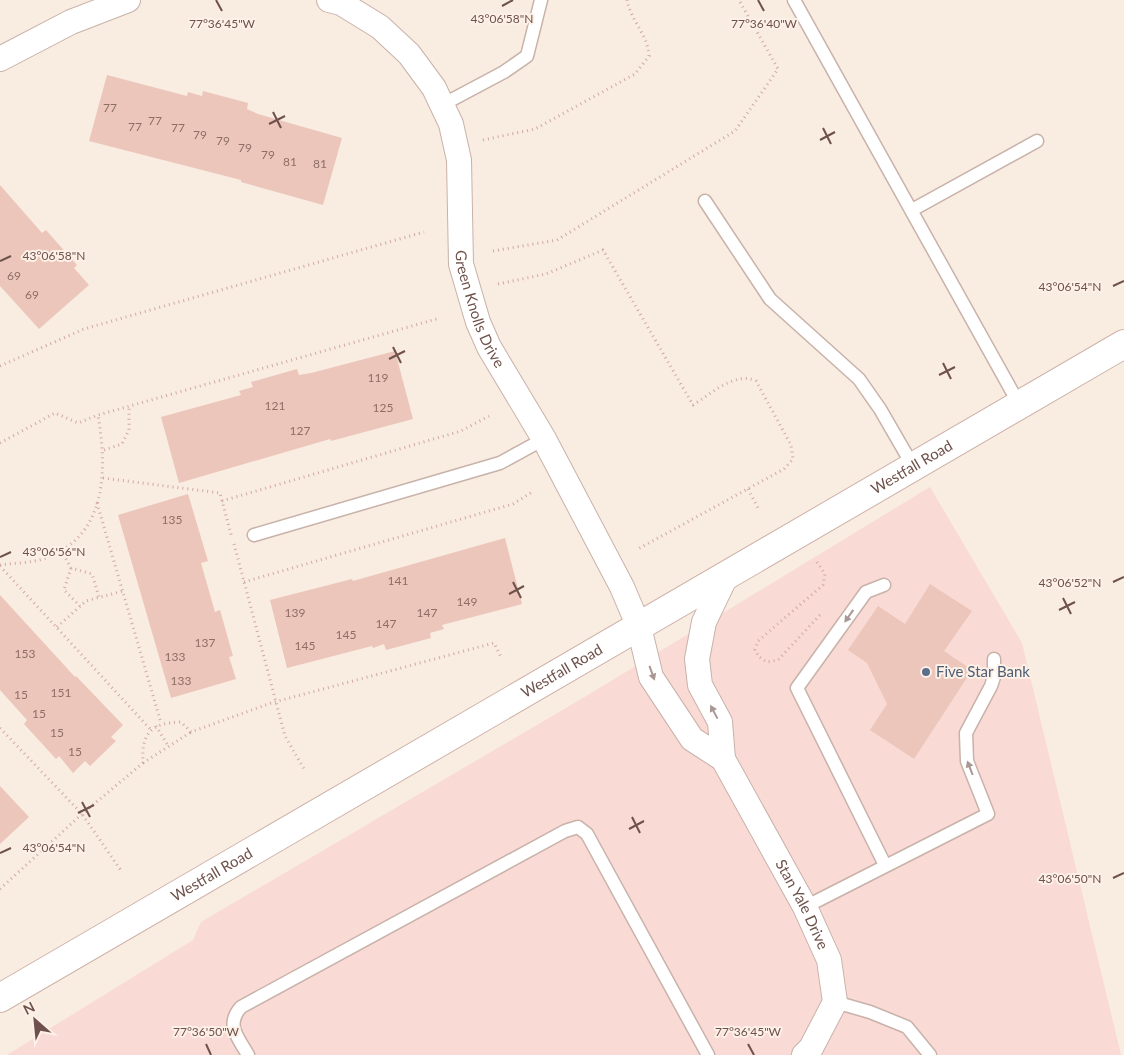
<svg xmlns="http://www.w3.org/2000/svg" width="1124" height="1055" font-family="Lato,sans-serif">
  <rect width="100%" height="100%" fill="#f9ece1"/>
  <path fill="#f9dad5" d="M930,487l92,156 99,412h-1114l186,-115 8,-18 387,-227z"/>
  <path fill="#ecc6bb" d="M107,75l80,21 1,-4 14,4 1,-5 45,12 -1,6 11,5 84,24 -19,67 -82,-23v-2l-152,-39z
    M0,185l42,48 4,-3 31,35 -3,3 15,17 -50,44 -39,-43z
    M395,351l18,68 -82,22 -1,-2 -151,44 -18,-66 80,-22 -2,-4 14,-4 -2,-5 46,-13 2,6 12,-2z
    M188,494l20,67 -7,2 14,49 5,-2 13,46 -4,1 7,22 -65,19 -53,-183z
    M505,538l17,66 -80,21 2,4 -14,4 1,5 -45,12 -2,-6 -11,4 -1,-2 -85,22 -17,-68 82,-21 1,2z
    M930,584l42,27 -28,40 28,19 -58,89 -44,-29 17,-26 -20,-41 -19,-13 30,-44 27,18z
    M0,595l75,82 1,-1 47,49 -12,12 5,4 -26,25 -5,-5 -12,12 -14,-17 -3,3 -32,-35 3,-4 -27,-30z
    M0,786l29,31 -29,27z"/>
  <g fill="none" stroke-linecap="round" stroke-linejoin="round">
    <defs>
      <path id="lane" d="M794,0l225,404
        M442,105l62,-33 23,-16 14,-56
        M705,201l65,98 89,80 21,30 33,57
        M912,210l125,-69
        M254,535l246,-72 44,-24
        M884,585l-18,7 -69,96 88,177
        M805,907l183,-93 -21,-53 -1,-28 25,-47 3,-9v-18
        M835,1002l35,10 37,15 23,28
        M248,1055c-10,-18 -23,-30 -7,-48l324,-176 13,-4 9,7 121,221"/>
      <g id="street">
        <path id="s1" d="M329,0l12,3 39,24 29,27 25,34 17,36 8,36 2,104 17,58 11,25 55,92 78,148 17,40 12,50 41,62 31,20"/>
        <path d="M0,59l71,-37 57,-22"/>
        <path id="s2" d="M727,574l-23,48 -7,37 3,26 20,37 3,37 82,148 24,53 6,42 -24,46 -7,7"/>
      </g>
      <g id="secondary">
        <path id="s3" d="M0,998l1124,-654"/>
      </g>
    </defs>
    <use href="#lane" stroke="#c8b2a9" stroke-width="15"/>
    <use href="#street" stroke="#c8b2a9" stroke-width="26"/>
    <use href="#secondary" stroke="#ceb3a9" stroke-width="30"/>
    <path stroke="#d0aa9f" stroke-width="3" stroke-dasharray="1 4" stroke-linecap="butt" d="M483,140l52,-11 100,-55 14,-18c-1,-21 -18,-35 -22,-56
      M493,251l64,-11 178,-109 43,-62 -39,-69
      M498,284l48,-10 57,-24 90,155c18,-11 42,-34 63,-24l35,64 2,14 -9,10 -146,80
      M0,366l84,-37 340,-97
      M0,443l55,-30 23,10 20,-8 342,-97
      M104,450l18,-6 7,-14v-23
      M103,478l117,15 12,45
      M748,489l11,21
      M222,501l239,-70 28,-15
      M97,503l64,220
      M234,544l51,192 19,33
      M61,550l10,18 21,6 7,23
      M817,562l8,12 -2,11 -65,56 -3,9 4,7 8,5 11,-2 42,-45 3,2
      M0,565c15,-2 32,-2 46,-7 62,-23 61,-89 52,-143
      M0,566l151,164
      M71,568l-7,22 16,16
      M244,582l269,-78 19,-12
      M57,627l29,-26 37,-10
      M156,726l13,21
      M0,728l82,86 40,58
      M143,763l48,-31
      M0,889l82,-75 61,-51c-2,-31 9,-40 38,-41l10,10 80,-29 223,-60 7,14"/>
    <use href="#lane" stroke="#fff" stroke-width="12"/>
    <use href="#street" stroke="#fff" stroke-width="24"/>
    <use href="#secondary" stroke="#fff" stroke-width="28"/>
  </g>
  <defs><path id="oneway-solid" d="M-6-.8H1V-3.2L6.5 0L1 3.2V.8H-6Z" transform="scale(1.25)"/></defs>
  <g fill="#a89792">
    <use href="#oneway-solid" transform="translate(849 616) rotate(125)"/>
    <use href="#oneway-solid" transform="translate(652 673) rotate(70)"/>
    <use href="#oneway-solid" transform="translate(714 712) rotate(-118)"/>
    <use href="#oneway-solid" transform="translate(970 768) rotate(-111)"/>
  </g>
  <path fill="none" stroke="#6e514a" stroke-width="2" d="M216,0l6,11M758,0l6,11M502,6l11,-6M273,112l8,16M269,124l16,-8M823,128l8,16M820,140l15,-8M0,261l11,-5M1113,286l11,-5M393,347l8,16M389,359l16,-8M943,363l8,16M939,375l16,-8M0,557l11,-5M513,582l8,16M1113,582l11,-5M509,594l15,-8M1063,598l8,16M1059,610l16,-8M82,802l8,15M78,813l16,-8M632,817l8,16M629,829l15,-8M0,853l11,-5M1113,878l11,-5M206,1044l5,11M748,1044l6,11"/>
  <circle fill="#5c6f8a" stroke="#fdf0e6" stroke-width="2" cx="926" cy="672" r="5"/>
  <g text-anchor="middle" stroke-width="4" stroke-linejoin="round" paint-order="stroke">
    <g font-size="12" fill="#8e6e66">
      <text x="110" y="112">77</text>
      <text x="155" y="125">77</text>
      <text x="135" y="131">77</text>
      <text x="178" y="132">77</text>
      <text x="200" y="139">79</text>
      <text x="223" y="145">79</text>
      <text x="245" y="152">79</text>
      <text x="268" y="159">79</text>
      <text x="290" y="166">81</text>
      <text x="320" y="168">81</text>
      <text x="14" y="280">69</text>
      <text x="32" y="299">69</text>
      <text x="378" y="382">119</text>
      <text x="275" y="410">121</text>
      <text x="383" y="412">125</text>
      <text x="300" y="435">127</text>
      <text x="172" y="524">135</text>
      <text x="398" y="585">141</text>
      <text x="467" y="606">149</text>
      <text x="295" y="617">139</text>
      <text x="427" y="617">147</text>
      <text x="386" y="628">147</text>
      <text x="346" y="639">145</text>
      <text x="205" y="647">137</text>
      <text x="305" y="650">145</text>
      <text x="25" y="658">153</text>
      <text x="175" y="661">133</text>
      <text x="181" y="685">133</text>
      <text x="61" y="697">151</text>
      <text x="21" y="699">15</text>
      <text x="39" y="718">15</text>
      <text x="57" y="737">15</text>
      <text x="75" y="756">15</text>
    </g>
    <g font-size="15" fill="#6e514a" stroke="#fdf0e6">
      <text dy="5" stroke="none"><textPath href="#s1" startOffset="369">Green Knolls Drive</textPath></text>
      <text dy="5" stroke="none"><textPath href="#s3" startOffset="1055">Westfall Road</textPath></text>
      <text dy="5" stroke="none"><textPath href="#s3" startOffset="650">Westfall Road</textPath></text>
      <text dy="5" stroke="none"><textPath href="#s3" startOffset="245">Westfall Road</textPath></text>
      <text dy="5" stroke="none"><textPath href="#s2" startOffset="362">Stan Yale Drive</textPath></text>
    </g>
    <g font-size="15" fill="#4e5e75" stroke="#fdf0e6" text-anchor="start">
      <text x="936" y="677">Five Star Bank</text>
    </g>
  </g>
  <g font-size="12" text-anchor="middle" fill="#6e514a" stroke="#fdf0e6" stroke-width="4" stroke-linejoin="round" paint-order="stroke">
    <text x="502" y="23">43°06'58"N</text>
    <text x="222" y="28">77°36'45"W</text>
    <text x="764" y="28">77°36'40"W</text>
    <text x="54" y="260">43°06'58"N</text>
    <text x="1070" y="291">43°06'54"N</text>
    <text x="54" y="556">43°06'56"N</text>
    <text x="1070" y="587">43°06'52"N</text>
    <text x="54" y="852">43°06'54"N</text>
    <text x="1070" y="883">43°06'50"N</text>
    <text x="206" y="1036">77°36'50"W</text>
    <text x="748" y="1036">77°36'45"W</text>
  </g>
  <g transform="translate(35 1020) rotate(333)" stroke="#fdf0e6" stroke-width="4" paint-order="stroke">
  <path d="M0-4L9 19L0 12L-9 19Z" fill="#6e514a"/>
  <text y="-8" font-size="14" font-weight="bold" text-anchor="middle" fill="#6e514a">N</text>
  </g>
</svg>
